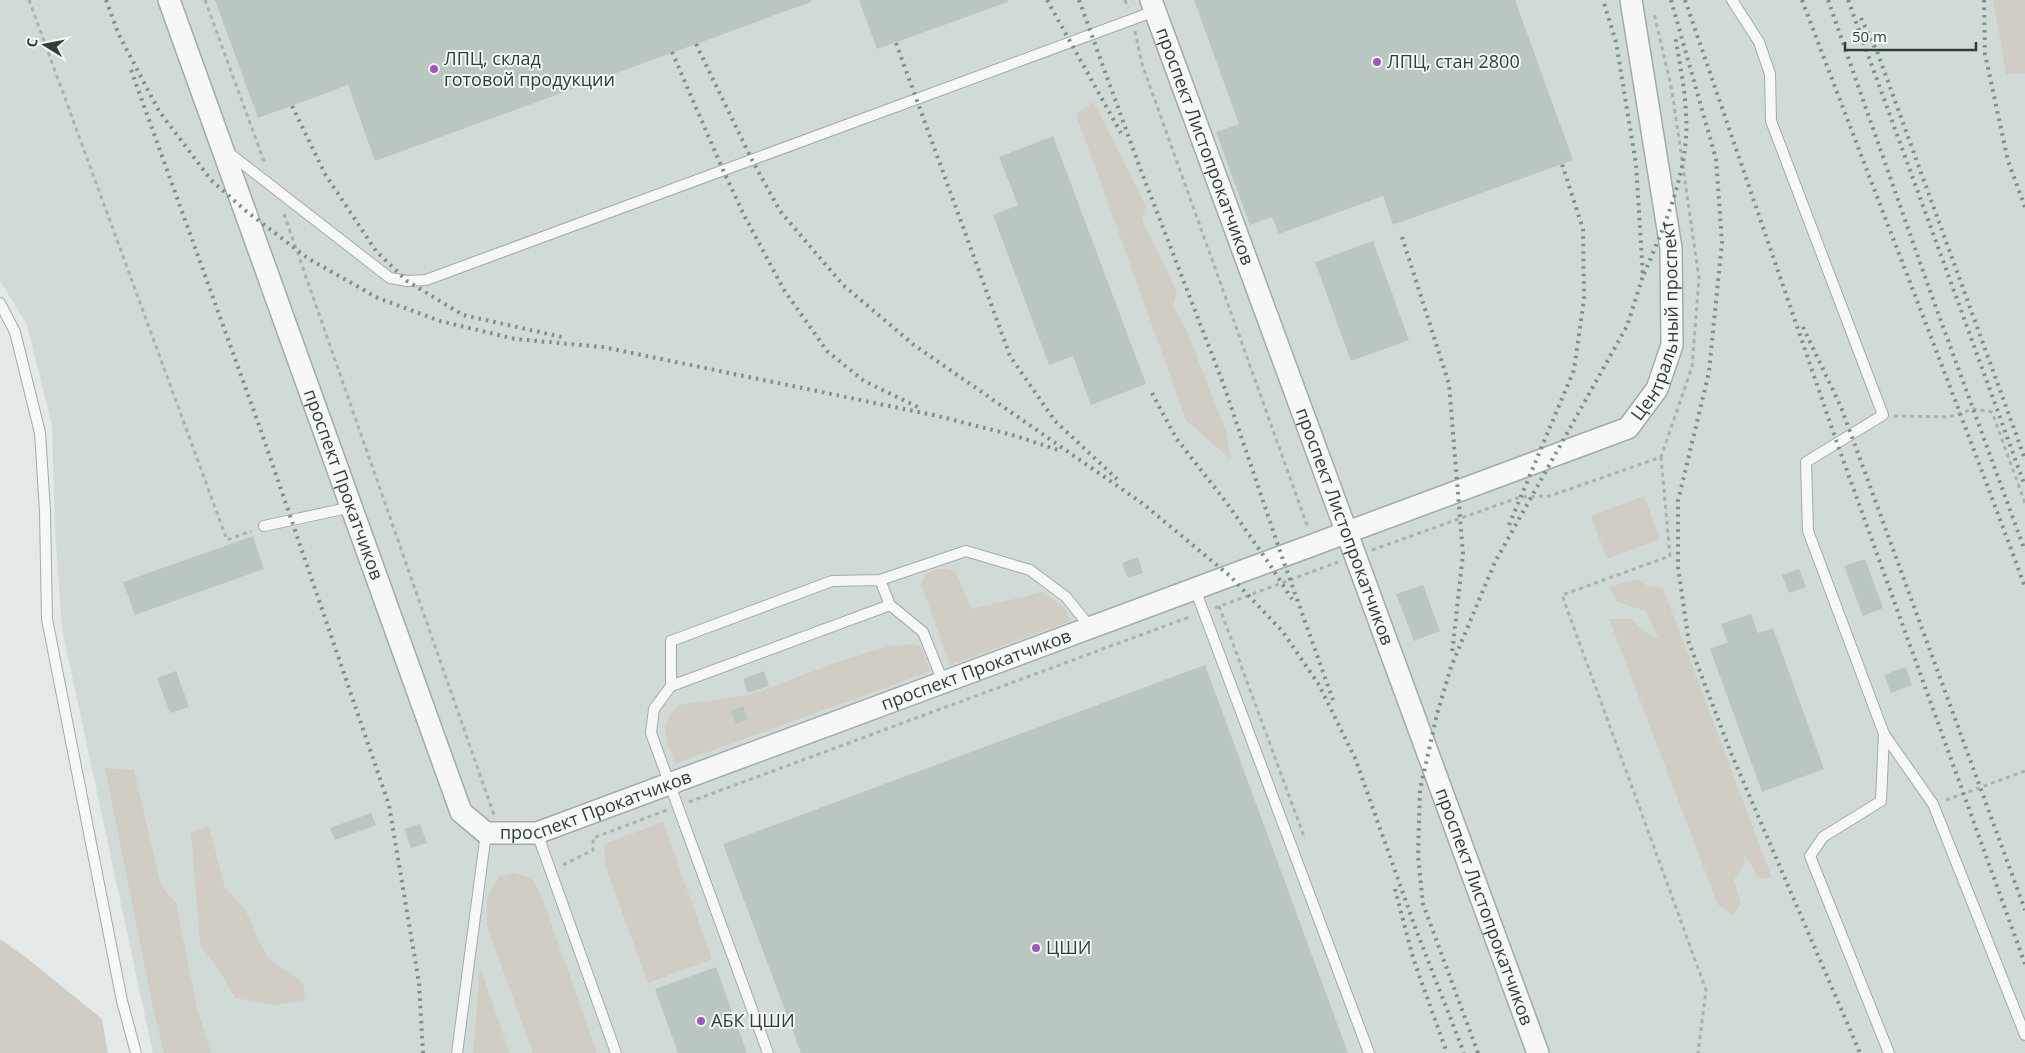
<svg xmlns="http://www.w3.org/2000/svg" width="2025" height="1053" font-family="'Open Sans',sans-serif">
  <rect width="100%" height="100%" fill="#e3e9e6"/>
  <path fill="#d1dbd5" d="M0,0h2025v1053h-1872l-91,-424 -7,-98 -3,-105 -25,-101 -27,-44z"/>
  <path fill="#d2cdc4" d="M1993,0h32v74h-19z
    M1094,102l52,104 -4,13 35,73 -4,14 13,23 40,102 5,29 -45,-40 -110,-306z
    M1644,496l16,43 -53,20 -16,-43z
    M935,569h11l10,3 15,37 72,-17 20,14 8,15 -121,44 -29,-81 4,-9z
    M1636,579l12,7 15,2 109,290h-14l-13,-24 -2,12 -9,14 7,24 -8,11 -15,-10 -109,-286h22l14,13 13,6 -12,-27 -29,-9 -8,-15z
    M912,644l8,2 11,25 -256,93 -8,-22 -2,-15 4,-11 10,-11 70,-10 86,-32 50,-16z
    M105,768l29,2 27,116 15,17 21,105 14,45h-47l-10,-41z
    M663,822l49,137 -64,24 -43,-118 -1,-21z
    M209,826l16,62 20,21 22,48 36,26 2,17 -30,5 -40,-7 -15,-26 -20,-28 -9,-112z
    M514,873l18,5 10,19 55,156h-64l-46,-127v-30l12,-19z
    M0,939l28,20 74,60 6,34h-108z
    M480,967l30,86h-37z"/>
  <path fill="#bac6c0" d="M215,0h596v2l-436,159 -27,-76 -90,33z
    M859,0h148l1,2 -131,47z
    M1194,0h321l58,160 -180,65 -10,-29 -104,38 -7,-17 -22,8 -34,-93 23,-8z
    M1053,136l93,248 -55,21 -18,-49 -24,9 -56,-150 25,-10 -19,-48z
    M1373,241l36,99 -58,21 -36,-99z
    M253,536l11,33 -129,46 -12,-33z
    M1138,557l5,16 -15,5 -6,-15z
    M1865,559l18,49 -20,8 -19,-50z
    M1799,569l7,18 -17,6 -7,-18z
    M1423,585l17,46 -26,10 -18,-47z
    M1751,614l7,19 15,-5 51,141 -62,23 -52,-143 18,-7 -7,-18z
    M1205,665l143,388h-547l-78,-209z
    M1906,667l6,18 -21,8 -7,-18z
    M176,671l13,36 -19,6 -13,-35z
    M764,671l5,15 -21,7 -5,-14z
    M743,706l5,13 -12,5 -5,-13z
    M371,813l5,12 -41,15 -5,-12z
    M420,824l7,19 -16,5 -7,-19z
    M716,967l31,86h-69l-23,-64z"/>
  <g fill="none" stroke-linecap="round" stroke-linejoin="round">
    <defs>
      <path id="service" d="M1732,0l27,42 11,32 1,47 112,294 -77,47 2,69 76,203 -3,67 -58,36 -13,19 79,197
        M229,153l161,125 17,3 19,-1 729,-269
        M0,303l15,29 25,101 5,78 2,108 75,382 14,52
        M264,526l88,-19
        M1195,589l174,464
        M943,682l-20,-50 -33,-27 -10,-25 86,-29 64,19 36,27 25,31
        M671,686v-45l161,-60 48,-1
        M1884,734l49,70 92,231
        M537,833l79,220
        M457,1053l29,-220
        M768,1053l-117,-320 3,-24 17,-23 219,-81"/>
      <g id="minor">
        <path id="s1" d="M169,0l292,812 25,21h51l1091,-405 29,-39 15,-44 -1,-97 -40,-248"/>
        <path id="s2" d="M1151,0l387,1053"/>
      </g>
    </defs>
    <use href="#service" stroke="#a1aca7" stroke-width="12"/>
    <use href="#minor" stroke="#a1aca7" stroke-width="24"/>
    <path stroke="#a9b2ad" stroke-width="3" stroke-dasharray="4 4" stroke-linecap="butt" d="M29,0l198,540 24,-9
      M205,0l60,164
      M1125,0l3,8
      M1135,31l7,33 166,464
      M284,214l210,601
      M1894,416l55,1 24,-8 19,3 33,91
      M1661,457l9,99 -108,39 144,395 -8,63
      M1372,550l148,-53 30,-1 111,-39 31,-90 7,-89 -27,-187 -18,-78
      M1219,606l86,233
      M1215,608l123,-46
      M1946,800l79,-29
      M689,802l503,-186
      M563,865l30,-15v-12l74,-28"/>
    <use href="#service" stroke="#f5f8f6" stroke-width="10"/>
    <use href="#minor" stroke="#f5f8f6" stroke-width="21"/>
    <path stroke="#7d9187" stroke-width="4" stroke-dasharray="2.5 5" stroke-linecap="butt" d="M106,0l13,35 40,76 52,69 35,31 63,48 69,39 62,23 75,18 88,8 335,69 78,20 42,14
      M1047,0l74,133
      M1079,0l61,168 83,215 59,174 51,143
      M1671,0l45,159 6,83 -13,130 -31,129v66l11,76 42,110 129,300
      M1685,0l152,443 188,521
      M1802,0c74,196 151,391 223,587
      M1828,0l102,291 95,260
      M1848,0l177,486
      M1984,0l1,54 23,107 17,46
      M1861,18l17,36 147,405
      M896,43l114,313 45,65 62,58
      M696,44l56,116 28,51 63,74 71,60 228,158 88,73 53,56 36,53 36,73 60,169 49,126
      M672,52l51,118 21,45 40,75 43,61 37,30 58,28
      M131,70l129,358 129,377 30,178 4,70
      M292,106l33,68 51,77 31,30 56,34 99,22
      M1402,237l47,147 14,170 -11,100
      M1644,274c21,-49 46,-106 42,-160 -1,-27 -7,-53 -11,-79
      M1803,327l38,80 184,503
      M1152,393l24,45 53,68 39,56 24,37
      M1509,525l65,-155 10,-71 -1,-70 -21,-65
      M1395,889l18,69 34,95
      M1478,1053l-55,-149 -5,-48 2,-66 17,-76 14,-47 44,-105 132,-236 16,-50 -7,-112 -20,-122 -13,-42"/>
  </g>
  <g fill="#a255c1" stroke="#f2f7f4" stroke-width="2">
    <circle cx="1377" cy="62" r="5"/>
    <circle cx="434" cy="69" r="5"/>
    <circle cx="1036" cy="948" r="5"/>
    <circle cx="701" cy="1021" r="5"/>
  </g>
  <g text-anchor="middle" stroke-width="4" stroke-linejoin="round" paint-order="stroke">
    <g font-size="18" fill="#2c4036" stroke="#f2f7f4" text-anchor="start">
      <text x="444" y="65">ЛПЦ, склад<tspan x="444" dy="21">готовой продукции</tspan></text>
      <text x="1387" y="68">ЛПЦ, стан 2800</text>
      <text x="1046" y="954">ЦШИ</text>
      <text x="711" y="1027">АБК ЦШИ</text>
    </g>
    <g font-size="18" fill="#2c4036" stroke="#f2f7f4">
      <text dy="6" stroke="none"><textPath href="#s2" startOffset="156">проспект Листопрокатчиков</textPath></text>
      <text dy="6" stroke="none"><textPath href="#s1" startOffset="2226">Центральный проспект</textPath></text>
      <text dy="6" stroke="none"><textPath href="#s1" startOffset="515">проспект Прокатчиков</textPath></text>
      <text dy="6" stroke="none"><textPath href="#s2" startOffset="561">проспект Листопрокатчиков</textPath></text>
      <text dy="6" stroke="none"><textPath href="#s1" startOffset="1415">проспект Прокатчиков</textPath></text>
      <text dy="6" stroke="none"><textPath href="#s1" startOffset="1010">проспект Прокатчиков</textPath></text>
      <text dy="6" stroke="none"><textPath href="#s2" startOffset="966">проспект Листопрокатчиков</textPath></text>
    </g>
  </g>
  <g transform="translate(45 45) rotate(280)" stroke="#f2f7f4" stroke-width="4" paint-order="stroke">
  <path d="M0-4L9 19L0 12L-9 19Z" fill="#2c4036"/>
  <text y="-8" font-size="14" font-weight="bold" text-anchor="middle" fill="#2c4036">С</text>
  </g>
  <path d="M1845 42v8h131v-8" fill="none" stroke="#2c4036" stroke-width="2.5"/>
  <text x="1852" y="42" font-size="15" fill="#2c4036" stroke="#f2f7f4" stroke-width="4" paint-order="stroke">50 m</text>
</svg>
